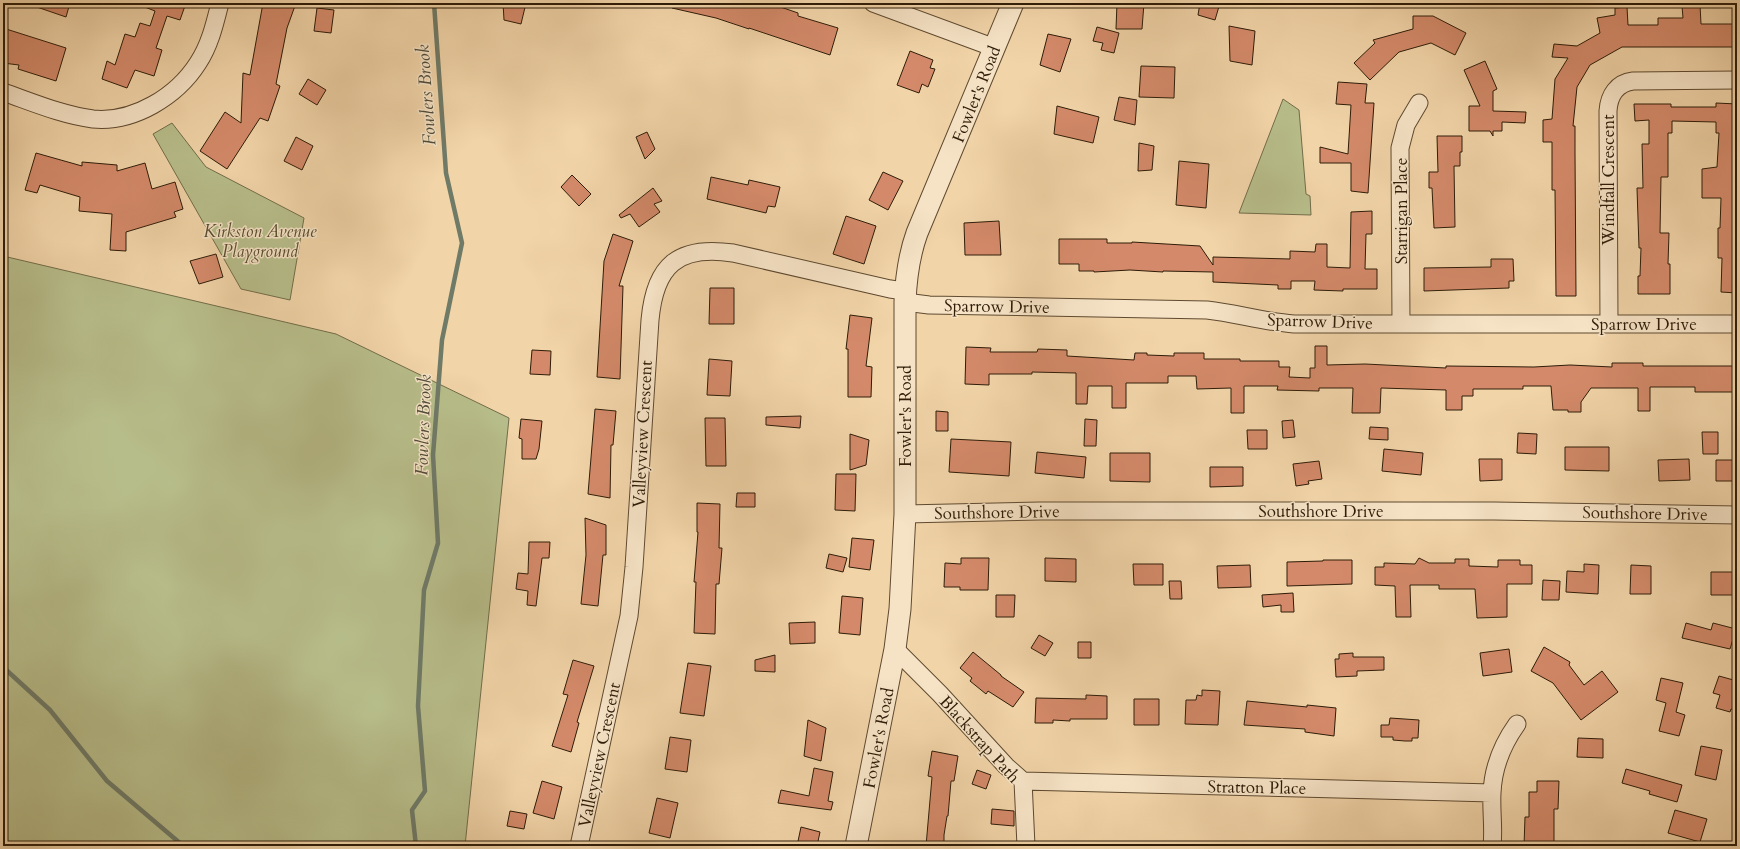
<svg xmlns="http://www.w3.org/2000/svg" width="1740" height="849" font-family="Cardo,serif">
  <rect width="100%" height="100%" fill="#f1d4a8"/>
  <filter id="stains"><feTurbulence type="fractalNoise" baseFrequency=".005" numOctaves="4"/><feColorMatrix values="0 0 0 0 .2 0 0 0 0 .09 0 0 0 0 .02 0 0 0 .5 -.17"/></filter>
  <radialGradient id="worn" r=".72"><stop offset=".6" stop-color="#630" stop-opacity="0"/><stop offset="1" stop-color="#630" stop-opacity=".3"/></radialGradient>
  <path fill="#b7bd8a" stroke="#726c49" d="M1283,99l16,11 7,84 4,2 1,19 -72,-2z
    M172,123l34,44 98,51 -14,82 -49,-11 -88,-155z
    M3,256l333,78 173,84 -44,428h-462z"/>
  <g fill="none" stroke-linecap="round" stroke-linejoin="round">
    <path stroke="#6f7a67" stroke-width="4.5" d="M3,667l47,43 57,71 74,63 6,2
      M416,846l-4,-36 13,-19 -7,-85 6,-116 14,-47 -5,-88 9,-115 20,-97 -16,-70 -12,-170"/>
  </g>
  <path fill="#d48a6a" stroke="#2e1c08" d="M31,3h39l-4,14 -35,-12z
    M137,3h49l-6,17 -13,-4 -11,32 6,2 -8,26 -19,-6 -8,18 -25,-9 5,-18 8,4 10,-31 10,3 5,-14 10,3 5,-15 -18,-7z
    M263,3h33l-9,25 -11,56 4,2 -12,35 -8,-3 -33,51 -27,-18 25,-39 16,11 2,-50 7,2z
    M503,3h23l-5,21 -17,-4z
    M673,3h96l29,10v3l40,12 -8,27 -81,-27v1l-33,-11 -44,-10z
    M1117,3h27l-2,26h-26z
    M1200,3h20l-5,17 -17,-5z
    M1700,5l1,19h36v23h-115l-32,18 -13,22 -4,39h2v27l1,143h-20l-1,-106h-3v-48h-9v-22l9,-1 3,-40 13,-21 -16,-1 2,-13 23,2 23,-13 -3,-15 18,-3v-7l12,-1 1,18h30v-7h25l-1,-12z
    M317,8l17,2 -3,23 -17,-2z
    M1413,16h20l33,17 -11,22 -24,-12 -32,9 -29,28 -16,-17 21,-20 -2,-3 40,-11z
    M1229,26l26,5 -3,34 -22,-4z
    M1097,27l22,6 -5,20 -13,-3 2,-7 -10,-2z
    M3,28l63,20 -10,33 -38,-12 1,-4 -16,-2z
    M1048,34l23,5 -11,33 -20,-7z
    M910,51l23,9 -3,8 5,1 -7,18 -6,-3 -3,9 -22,-8z
    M1485,61l12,28 -4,2v20l33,1 -1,11 -23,-1v9h-9v5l-3,-5h-21v-25h11l-16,-36z
    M1141,66l34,1 -1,31 -35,-1z
    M308,79l18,11 -9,15 -18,-11z
    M1338,82l29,2 -2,19h9l-6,90 -17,-2v-28h-31v-16l28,7 3,-49 -15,-1z
    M1119,97l18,3 -2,25 -21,-5z
    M1716,103l21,1v189l-16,-1 1,-34h-4v-30h2l1,-30h-19v-29l15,-2 2,-34h-3v-11l-44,-1v12h-4v44h-7l-1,56h9l-1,31h2v30h-32v-18h2l1,-28h-2l-2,-60h6l-1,-44h7v-24l-14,1 -1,-17h37v3h45z
    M1057,106l42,11 -6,26 -39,-9z
    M647,132l8,17 -10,10 -9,-22z
    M1437,136h25v16h-2v14h-6l1,61 -21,1 -2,-40h-3v-16h9z
    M296,137l17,9 -11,24 -18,-9z
    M1139,143l15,3 -2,24 -14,1z
    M36,153l46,13v-4l35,3v6l28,-8 7,26 23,-7 8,27 -9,3 2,5 -50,15v19l-16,-1 2,-36 -33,-3 1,-14 -40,-12 -3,8 -12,-3z
    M1179,161l30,3 -3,44 -30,-3z
    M883,172l20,9 -15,29 -19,-10z
    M572,175l19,19 -12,12 -18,-19z
    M711,177l37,8 1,-5 31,7 -5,20 -7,-1 -2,7 -59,-14z
    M653,188l9,13 -8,3 6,8 -21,15 -9,-13 -9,4 -2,-3z
    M1372,211v23h-6l-1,35h12v20h-34v2l-29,-1 1,-9h-24v8h-13v-4l-65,-3v-10l-50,-1v1l-33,-2 -36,2v-1h-15v-7h-20v-25h48v4h25v-1l68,4 13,19v-8l77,2v-8l25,1 1,-8h11v23l23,1 1,-56z
    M846,216l30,10 -12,38 -31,-10z
    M999,221l2,34h-36l-1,-32z
    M613,234l20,7 -14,45h4l-3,93 -23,-2 7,-116z
    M216,254l7,23 -24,7 -9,-23z
    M1491,259h22l1,22h-5v7l-85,3v-23l67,-1z
    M710,288h24v36h-25z
    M850,315l22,3 -6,48 6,1 -1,30h-23v-48h-2z
    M1315,346h12v19l38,-1 81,4v-2l88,1 36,-2 42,2v-4h31v3h94v26h-42v-5h-45v24h-12v-23h-47l-10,14v10h-13v-2h-15l-2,-24h-28v3h-50v7h-11v14h-16v-20l-65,-2 -1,25h-28l1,-25h-34v3l-42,-1 1,-4h-34v27h-13v-25l-34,1 -1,-13h-28v7h-42v25h-14v-22h-24l-1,18h-11v-31l-44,-1v2h-43v11l-24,-1 1,-37 25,1 -1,4h47l1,-3 29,1v6l67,4 1,-7h12v2l27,1v-3h30v6h36v2h39v6h11l-1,10 21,1v-10h5z
    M532,350l19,1 -1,24 -20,-1z
    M709,359l23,2 -2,35 -23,-1z
    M595,409l21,2 -3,34h-2l-1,53 -22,-4z
    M936,411l12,1v19h-12z
    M801,416l-1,12 -34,-3v-8z
    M705,418h20l1,48h-20z
    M521,419l21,2 -3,28 -3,10h-14v-20l-3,-1z
    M1085,419l12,1 -1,26h-12z
    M1293,420l2,17 -12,1 -1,-17z
    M1370,427l18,1v12l-19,-1z
    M1247,430h20v19h-19z
    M1702,432h16v22h-15z
    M1518,433l19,1 -1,20 -19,-1z
    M850,434l19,6 -3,25 -16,5z
    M951,439l60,3 -2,34 -60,-4z
    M1565,447h44v24l-44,-1z
    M1384,449l39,4 -2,22 -39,-4z
    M1037,452l49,5 -2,21 -49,-5z
    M1110,453h40v29l-40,-1z
    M1479,459h23v21l-22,1z
    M1689,459l1,21 -31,1 -1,-21z
    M1716,460h21v21h-21z
    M1319,461l3,18 -14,2 1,3 -13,2 -3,-22z
    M1210,467h33v19l-33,1z
    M836,474h20l-1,37 -20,-1z
    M737,493h18v14h-19z
    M697,503l23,1 -1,44h3l-3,36h-3l-1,50 -21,-1 2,-51h-2l4,-50h-1z
    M585,518l21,7v30h-3l-5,51 -17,-2 5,-49z
    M852,538l22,2 -4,30 -21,-3z
    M529,542h21l-1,16h-7l-6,48 -9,-1 1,-14 -12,-2 2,-16 10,1z
    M829,554l18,4 -4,14 -17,-4z
    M961,558h28l-1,32h-28v-3h-16l1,-24 16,1z
    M1045,558l31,1v23l-31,-1z
    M1419,558l10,5h26v-4h14v7l29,1v-7h22v5h12v19h-25v33l-30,1 -2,-29h-36v-4h-29l1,32h-15l-1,-31 -20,-1v-18h9v-4l31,1z
    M1323,560h29v24l-65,2v-24l36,-1z
    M1133,564h30v21h-29z
    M1584,564l15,1 -1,29 -32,-2 1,-21 17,1z
    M1250,565l1,22 -33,1 -1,-22z
    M1631,565l20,1v28h-21z
    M1711,572h26v23h-26z
    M1543,580l17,1 -1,19h-17z
    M1169,581h12l1,18h-12z
    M1293,593l1,19h-13v-7l-18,2 -1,-12z
    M996,595h19l-1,22h-18z
    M842,596l21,2 -3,37 -21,-2z
    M815,622v21l-25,1 -1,-21z
    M1686,623l25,7 2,-7 23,6 -6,20 -48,-11z
    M1039,635l14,8 -8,13 -14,-8z
    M1078,642h13v16h-13z
    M1544,647l26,15 -1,3 15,20 18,-14 16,21 -37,28 -28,-37 -22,-12z
    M1509,649l3,23 -29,4 -3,-23z
    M973,652l28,23v1l23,16 -11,15 -25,-16 -2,3 -16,-13 2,-3 -12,-10z
    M1353,653v4h31v13l-27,1v5l-21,1 -1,-18h4v-5z
    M775,655v17l-20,-1v-11z
    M573,660l21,6 -17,56 2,1 -8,29 -19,-6 16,-51 -5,-1z
    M688,663l23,3 -7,50 -24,-3z
    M1719,676l18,5v30l-6,-2 -1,3 -14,-4 4,-13 -7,-2z
    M1661,678l22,5 -7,29 9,3 -6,21 -20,-5 7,-28 -10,-3z
    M1202,690l18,1 -2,34 -33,-1 1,-24h10l1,-5 5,1z
    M1086,695l21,1v23h-37v2l-17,-1v3h-18l1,-25 50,1z
    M1134,699h25v26h-25z
    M1247,701l60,6v-2l29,3 -2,28 -29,-4v-3l-61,-4z
    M1390,718l29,2 -1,18h-6v3h-7l-12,-1v-3h-12v-12h8z
    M808,720l18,8 -5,33 -17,-5z
    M670,737l21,3 -4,32 -22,-3z
    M1578,738l25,1v19l-26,-1z
    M1701,746l21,4 -6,30 -21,-5z
    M932,751l26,5 -4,25h-3l-3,35h-1l-3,19v11h-18l6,-69 -4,-1z
    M814,768l19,4 -5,29 5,1 -2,8 -53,-7 3,-13 28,6z
    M1626,769l56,16 -5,17 -28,-8 1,-3 -28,-8z
    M977,770l14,5 -5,14 -14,-5z
    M542,781l20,6 -8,32 -21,-6z
    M1537,781h22l-1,28h-4v37h-30l1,-29h4v-25h8z
    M657,798l21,5 -8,35 -21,-5z
    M992,809l22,2v15l-23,-2z
    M1675,810l32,9 -7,23 -32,-9z
    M510,811l17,3 -3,15 -17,-3z
    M801,827l19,5 -3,14h-20z"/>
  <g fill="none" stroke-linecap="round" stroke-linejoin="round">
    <defs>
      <path id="minor" d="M873,3l122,45
        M3,92c29,10 59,23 90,27 41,4 84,-23 105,-56 12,-18 17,-40 22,-60
        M905,302l24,3 278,5c29,3 57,12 87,14h443
        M1401,324l-1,-176 6,-23 13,-22
        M1609,324l-1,-213c1,-16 9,-28 25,-30l104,-1
        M905,514l135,-3h454l243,4
        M895,649l45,45 66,72 17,15 3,65
        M1023,781l469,12
        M579,846l50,-230 5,-49 16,-247c5,-55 28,-75 83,-67l157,36 15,2
        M1492,846c2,-17 -1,-35 0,-53 1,-25 10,-48 25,-69"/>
      <path id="tertiary" d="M856,846l39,-197 5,-40 5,-95v-212c1,-24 4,-47 12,-69l96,-230"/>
    </defs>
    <use href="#minor" stroke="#5f4a30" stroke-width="19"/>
    <use href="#tertiary" stroke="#5f4a30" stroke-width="23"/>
    <use href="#minor" stroke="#f6e3c6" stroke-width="17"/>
    <use href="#tertiary" stroke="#f6e3c6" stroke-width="21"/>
  </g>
  <g text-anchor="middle" stroke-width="3" stroke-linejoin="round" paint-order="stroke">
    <g font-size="17" fill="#2e1c08" stroke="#f6e3c6">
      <text transform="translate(976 94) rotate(-68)" y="6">Fowler's Road</text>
      <text transform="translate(1608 180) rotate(-90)" y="6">Windfall Crescent</text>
      <text transform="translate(1401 211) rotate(-90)" y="6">Starrigan Place</text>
      <text transform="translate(997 306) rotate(1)" y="6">Sparrow Drive</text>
      <text transform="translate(1320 321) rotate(2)" y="6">Sparrow Drive</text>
      <text x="1644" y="330">Sparrow Drive</text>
      <text transform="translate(905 416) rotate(-90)" y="6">Fowler's Road</text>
      <text transform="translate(642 434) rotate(-87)" y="6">Valleyview Crescent</text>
      <text x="1321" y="517">Southshore Drive</text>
      <text transform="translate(997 512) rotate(-1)" y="6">Southshore Drive</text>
      <text transform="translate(1645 513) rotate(1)" y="6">Southshore Drive</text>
      <text transform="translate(878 738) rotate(-79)" y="6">Fowler's Road</text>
      <text transform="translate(980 739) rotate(48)" y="6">Blackstrap Path</text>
      <text transform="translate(599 755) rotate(-78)" y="6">Valleyview Crescent</text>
      <text transform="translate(1257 787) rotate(1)" y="6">Stratton Place</text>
    </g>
    <g font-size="17" font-style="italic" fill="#574c2f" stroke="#f6e3c6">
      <text x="260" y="237">Kirkston Avenue<tspan x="260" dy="20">Playground</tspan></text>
    </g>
    <g font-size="18" font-style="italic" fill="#4f4b38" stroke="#f6e3c6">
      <text transform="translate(426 95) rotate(-94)" y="6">Fowlers Brook</text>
      <text transform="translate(423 425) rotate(-88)" y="6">Fowlers Brook</text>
    </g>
  </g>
  <rect width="1740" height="849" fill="none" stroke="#f1d4a8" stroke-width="16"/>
  <rect x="4" y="4" width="1732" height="841" fill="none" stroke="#2e1c08" stroke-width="2"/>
  <rect x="8" y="8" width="1724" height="833" fill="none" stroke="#2e1c08"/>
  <rect width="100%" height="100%" filter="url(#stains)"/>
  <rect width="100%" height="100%" fill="url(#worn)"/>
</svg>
